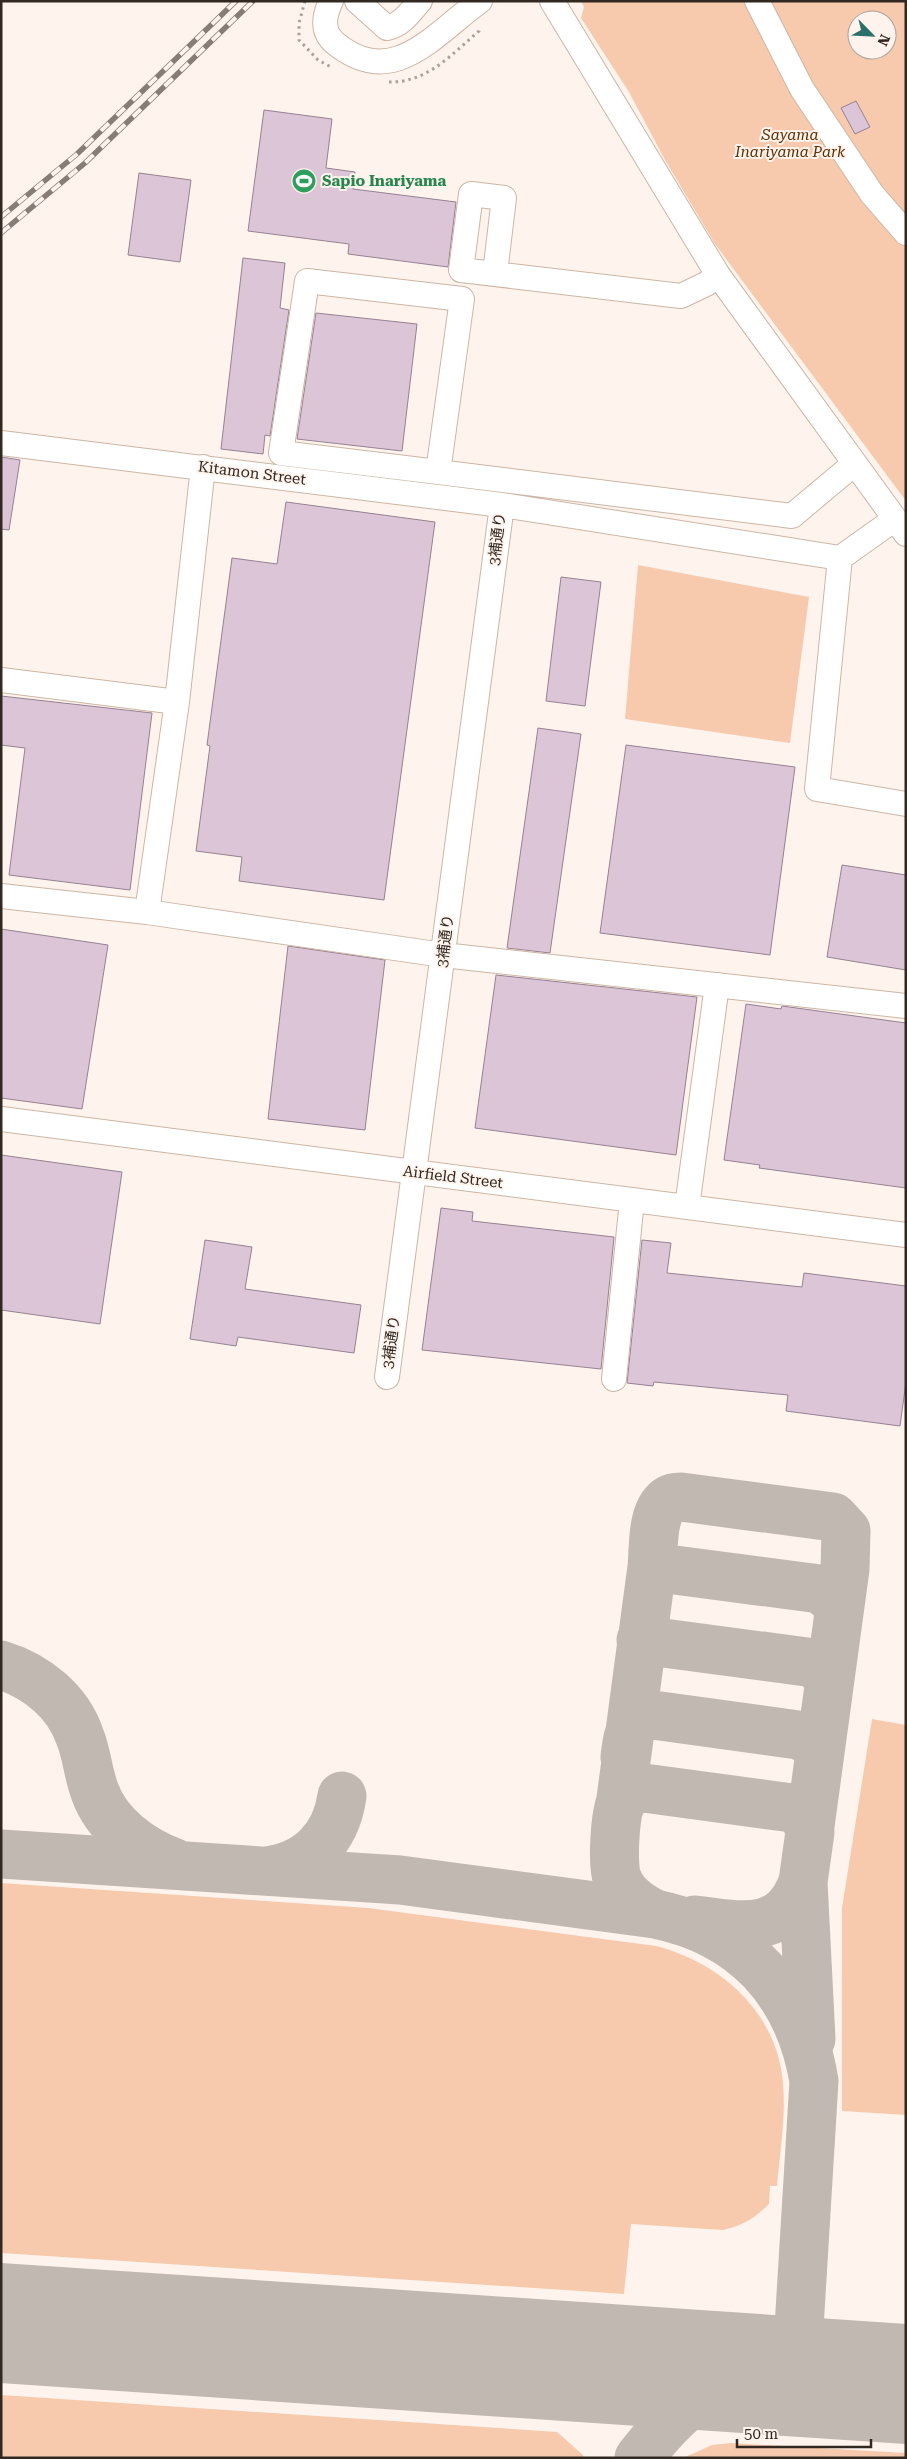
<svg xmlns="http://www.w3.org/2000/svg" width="907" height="2459" font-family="'Roboto Serif','Noto Sans JP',serif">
  <rect width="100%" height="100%" fill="#fef4ed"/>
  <path fill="#f7caae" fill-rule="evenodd" d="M581,1h325v500l-191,-257 -50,-84 -36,-68 -48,-74 3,-11zM857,20h30v30h-30z
    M638,565l171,32 -19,146 -165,-24z
    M872,1719l34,6v390l-64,-4v-203z
    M1,1883l367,25 288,38c65,17 121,66 127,137 3,34 -3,69 -6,103h-7l-1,18c-14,14 -27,22 -46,26l-92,-6 -7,70 -623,-41z
    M1,2395l556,37 26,23v3h-582z
    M731,2443l175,10v5h-223l29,-13z"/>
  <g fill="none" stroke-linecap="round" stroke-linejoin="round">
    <path stroke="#c2b8b2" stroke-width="49" d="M652,1567c2,-19 -1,-57 18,-68 3,-2 8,-2 11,-2l152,20 13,14 -1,38 -35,257
      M641,1640l173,23 7,4 8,16
      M1,1665c35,11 67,36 79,72 7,17 8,37 15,55 12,34 47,59 80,71
      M625,1757c3,-21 3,-38 28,-42l145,20 14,6 7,14
      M620,1806l32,-239 168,22 14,11 5,10
      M1,1854l399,26 255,34c89,18 144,77 159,167l-18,296
      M266,1871c43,-5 70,-33 76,-75
      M655,1914c-17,-8 -32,-19 -38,-36 -5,-14 -2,-64 4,-77 5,-9 13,-12 23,-13l148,20 13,8 5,16 -7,50 8,157
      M695,1920c47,6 88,16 108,-38
      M639,2458c28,-36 58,-66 100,-85"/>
    <path stroke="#c2b8b2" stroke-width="120" d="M1,2323l905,61"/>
  </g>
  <path fill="#dcc5d7" stroke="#968192" d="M856,101l14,26 -15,7 -14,-26z
    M264,110l68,9 -6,49 29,4 -2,17 103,13 -8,65 -100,-13 1,-10 -101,-13z
    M139,173l52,7 -11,82 -52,-7z
    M243,258l42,5 -5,45 9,2 -19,126 -5,-1 -2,19 -42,-5z
    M316,313l101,11 -15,127 -105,-12z
    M1,457l19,3 -11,70 -8,-1z
    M286,502l149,20 -51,378 -145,-19 3,-24 -46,-6 14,-105 -3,-1 25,-187 45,6z
    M561,577l40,5 -16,124 -39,-5z
    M1,696l151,17 -22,177 -121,-15 16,-127 -24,-3z
    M538,728l43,6 -31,219 -43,-5z
    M626,745l169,22 -25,188 -170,-22z
    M842,865l64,10v95l-79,-13z
    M1,929l107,16 -26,164 -81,-11z
    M288,946l97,14 -20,170 -97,-11z
    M496,975l201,22 -21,158 -201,-27z
    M746,1004l35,5 1,-3 124,17v165l-147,-20 1,-3 -36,-5z
    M1,1155l121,17 -22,152 -99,-14z
    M441,1208l32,4 -1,9 142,16 -13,132 -179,-19z
    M205,1240l47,7 -7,42 116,16 -7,48 -116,-16 -2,9 -46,-7z
    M642,1240l29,3 -4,30 135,14 2,-14 102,13v96l-6,44 -114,-15 2,-16 -134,-13 -1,4 -26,-3z"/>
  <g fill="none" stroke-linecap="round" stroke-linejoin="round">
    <defs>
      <path id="minor" d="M331,1c-7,15 -10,30 4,42 58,48 99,-9 145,-42
        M357,1l30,27c15,-3 23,-16 33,-27
        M552,1l166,274 188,259
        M757,1l45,88 70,105 34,39
        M495,273l9,-75 -33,-4 -10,76 220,26 25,-12 12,-9
        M307,281l155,18 -24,173 -157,-19z
        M1,443l501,62 338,53 55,-39
        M438,472l354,44 62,-52
        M840,558l-23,231 89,15
        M1,680l176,22
        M1,896l146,16 296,43 463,51
        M147,912l30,-210 26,-235
        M1,1119l905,116
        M687,1207l30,-222
        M387,1377l115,-872
        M614,1379l18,-179"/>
    </defs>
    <use href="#minor" stroke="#cdb5a5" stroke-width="26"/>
    <path stroke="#aaa09a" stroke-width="3" stroke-dasharray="2.5 4" stroke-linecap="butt" d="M305,1l-6,22v17l19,20 13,7
      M389,82c38,1 63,-28 90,-51v-3"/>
    <use href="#minor" stroke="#fff" stroke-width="24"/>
    <defs>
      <path id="rail" d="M1,217l76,-63 159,-153
        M1,233l84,-70 168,-162"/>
    </defs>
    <use href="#rail" stroke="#877d76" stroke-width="5.5"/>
    <use href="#rail" stroke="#fef4ed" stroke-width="4" stroke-dasharray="11" stroke-linecap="butt"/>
  </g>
  <defs>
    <symbol id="stadium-disc" viewBox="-11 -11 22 22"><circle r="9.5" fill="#2e9e5b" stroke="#fef4ed"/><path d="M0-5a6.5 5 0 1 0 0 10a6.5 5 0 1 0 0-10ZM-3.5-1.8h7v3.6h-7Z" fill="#fff"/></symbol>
  </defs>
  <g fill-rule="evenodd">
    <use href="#stadium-disc" x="290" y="167" width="28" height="28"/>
  </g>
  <g text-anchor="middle" stroke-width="4" stroke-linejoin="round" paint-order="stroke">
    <g font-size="15" font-style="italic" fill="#5f2e02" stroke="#fef4ed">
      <text x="790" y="140">Sayama<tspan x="790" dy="17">Inariyama Park</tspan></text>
    </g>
    <g font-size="15" font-weight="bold" fill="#27864d" stroke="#fef4ed" text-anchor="start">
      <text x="322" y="186">Sapio Inariyama</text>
    </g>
    <g font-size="15" fill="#322822" stroke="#fef4ed">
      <text transform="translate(252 473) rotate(7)" y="5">Kitamon Street</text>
      <text transform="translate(497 539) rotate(-83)" y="5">3補通り</text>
      <text transform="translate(445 941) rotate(-83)" y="5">3補通り</text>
      <text transform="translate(453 1177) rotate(7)" y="5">Airfield Street</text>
      <text transform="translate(391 1342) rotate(-82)" y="5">3補通り</text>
    </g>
  </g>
  <rect width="907" height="2459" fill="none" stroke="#322822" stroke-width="5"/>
  <g transform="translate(872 35) rotate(114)"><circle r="24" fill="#fef4ed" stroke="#aca29c"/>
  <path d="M0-4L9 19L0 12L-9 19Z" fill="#297168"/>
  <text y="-8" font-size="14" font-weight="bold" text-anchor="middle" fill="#322822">N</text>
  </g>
  <path d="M737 2439v8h134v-8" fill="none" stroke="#322822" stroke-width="2.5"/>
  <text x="744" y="2439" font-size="15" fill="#322822" stroke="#fef4ed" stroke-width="4" paint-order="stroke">50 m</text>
</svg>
